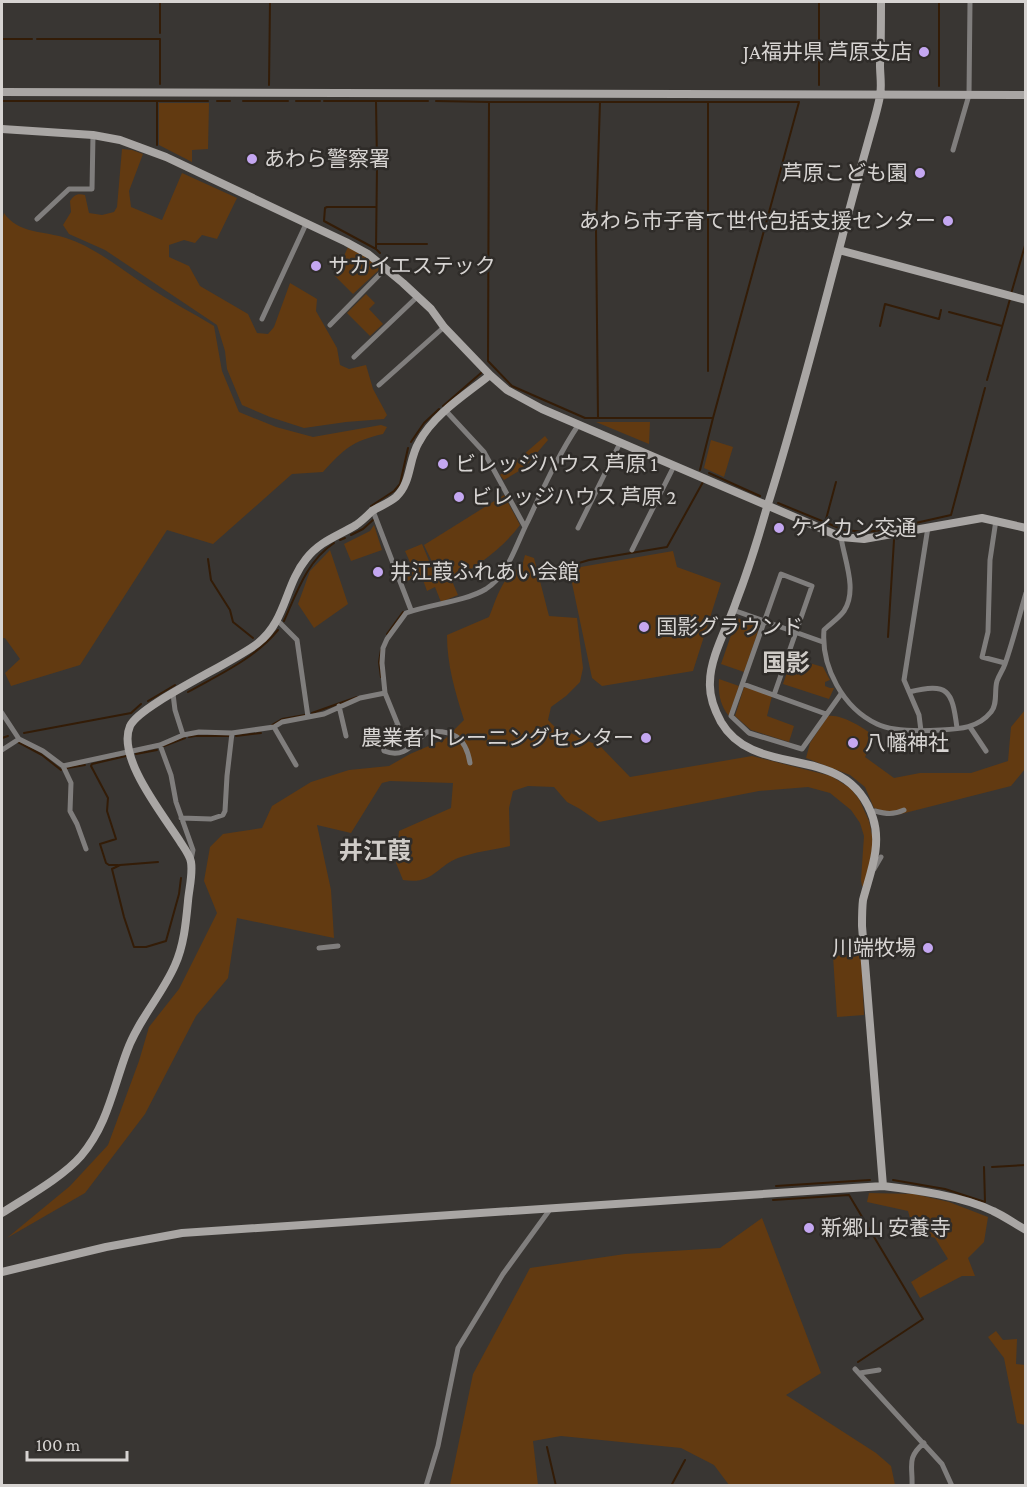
<svg xmlns="http://www.w3.org/2000/svg" width="1027" height="1487" font-family="'Crimson Pro','Noto Sans JP',serif">
  <rect width="100%" height="100%" fill="#393633"/>
  <path fill="#623a11" d="M159,103h50l-1,46 -16,1v12l-33,-17z
    M122,149l10,1 11,4 -14,37 2,16 31,13 20,-47 55,25 -20,41 -15,-4 -7,8 -11,-3 -15,5v12l20,9 11,20 48,28 9,19 11,1 6,-7 16,-44 27,16 -1,12 21,37 3,17 9,4 17,-4 7,24 14,26 -3,4 -38,3 -42,6 -34,-11 -28,-12 -15,-36 -2,-18 -8,-26 -112,-75 -36,-16 -6,-9 8,-13 -1,-11c4,-6 7,-8 15,-6l4,18 13,2 12,-3 3,-5z
    M4,213c14,21 41,18 62,25 31,10 57,33 84,50 21,14 43,25 64,38l8,45 17,41 37,15 37,10 68,-12 6,2 -4,7c-31,7 -39,15 -60,38l-31,2 -79,70 -46,-14 -87,135 -69,21 -6,-13 15,-14 -15,-21h-3v-416z
    M348,247l21,12 12,9 -28,26 -18,-18z
    M366,294l9,9 -6,6 14,15 -13,12 -23,-23z
    M596,422h54l-1,22z
    M545,436l3,4 -24,28 -20,12 -4,-5z
    M711,440l22,7 -9,30 -20,-9z
    M504,495l16,30c-18,24 -44,43 -70,55l-8,-17 -8,3 -10,-21z
    M374,525l8,25 -31,11 -7,-17 26,-13z
    M422,544l10,24 9,-4 7,17h4l6,14 -17,7 -6,-15 -8,4 -4,-11 -5,1 -2,-4 -11,5 -3,-9 11,-4 -8,-18z
    M330,550l18,54 -34,24 -16,-24 12,-33z
    M673,551l4,16 44,16 -28,88 -91,15 -10,-8 -23,-109z
    M525,555l9,3 15,58 28,2 6,50 -3,14 -14,14 -15,11 -3,13 10,10h6l37,17 29,30 122,-21 79,20 19,12 9,11 10,22 4,19 -1,16 -8,30h-2l-1,-6 3,-44 -4,-13 -9,-13 -21,-17 -22,-6 -49,4 -160,31 -19,-13 -13,-7 -13,-15 -26,-1 -15,5 -4,17 1,38c-17,4 -36,6 -52,12 -21,8 -25,27 -55,22l-7,-17 3,-32 52,-23 2,-25 -63,-2 -8,2 -31,50 -34,-8 14,65 3,48 -97,-20 -9,60 -32,38 -51,98 -60,79 -78,45 63,-52 38,-41 31,-84 10,-34 30,-38 38,-76 -13,-32 6,-34 13,-13 39,-6 10,-22 39,-24 38,-12 40,-4 21,-12 35,-15 19,-19c-9,-29 -17,-55 -17,-85l42,-18c8,-20 13,-41 33,-51z
    M737,618l23,8 -16,46 -23,-8z
    M792,658l31,9 7,13 -5,2v4l5,2h4l-5,11 -46,-15z
    M719,679l20,7 -10,30c-9,-11 -11,-23 -10,-37z
    M744,687l28,9 -5,20 27,10 -5,16 -38,-12 -16,-14z
    M1025,710v59l-14,17 -114,29 -23,-7 -9,-21 -15,-12 -44,-17 4,-15 18,-27c14,-2 36,12 47,21l-10,20 29,21 26,-5h51l37,-12 3,-34z
    M861,954l3,61 -27,2 -4,-61z
    M869,1193l45,1 35,8 39,15 -4,25 -16,16 7,18h-13l-42,22 -9,-16 37,-23 -13,-21 -21,-6 -6,-21 -41,-9z
    M762,1218l59,155 -35,22 90,58 15,13 4,19h-166l-15,-20 -33,-17 -120,-12 -28,5 5,44h-88l23,-111 57,-106 95,-14 95,-6z
    M996,1331l7,9 14,-1 -1,25 9,1v60l-8,-2 -13,-65 -16,-21z"/>
  <g fill="none" stroke-linecap="round" stroke-linejoin="round">
    <path stroke="#331c07" stroke-width="2" d="M160,2v31
      M819,2v83
      M2,39h30
      M37,39h123v45
      M269,85l1,-83
      M939,86v-84
      M2,101h206
      M217,101h13
      M243,101h45
      M296,101h24
      M324,101h104
      M376,101l1,62
      M436,101l53,1
      M708,102h91l-86,316
      M157,145v-43
      M377,167l-1,82 4,4
      M376,244h51
      M376,249l-52,-28 1,-13 2,-1h49
      M1011,294l15,-52
      M949,312l53,14
      M880,326l5,-22 54,15 2,-9
      M987,380l23,-81
      M443,406l38,-33
      M598,418l-2,-190 4,-126
      M411,442l13,-19 15,-14
      M700,470l13,-52h-128l-73,-32 -24,-25 1,-259h219v269
      M709,473l51,23
      M778,503l66,27 22,2 16,-2
      M371,506l23,-15 6,-7 8,-36
      M825,523l11,-41
      M889,529l62,-14 34,-127
      M351,535l12,-6 10,-9
      M340,540l5,-2
      M208,559l3,21 19,30 3,12 20,16
      M569,566l20,-6 78,-13 36,-65
      M284,621c13,-29 23,-60 50,-78
      M387,634l16,-22
      M888,637l6,-97
      M381,650l-2,12 2,15
      M188,692c32,-18 66,-33 90,-62
      M148,701l27,-16
      M312,713l45,-16
      M272,725l10,-6 23,-4
      M24,733l107,-20 10,-9
      M236,736l25,-3
      M189,737l6,-1h34
      M2,738l6,-2
      M18,742l24,13 19,15
      M164,746l21,-8
      M136,754l21,-4
      M67,768l18,-3
      M158,862l-38,3 -8,4 12,48 10,30h12l20,-6 13,-47 2,-16
      M118,865h-9l-3,-2 -6,-19 16,-5 -9,-28 1,-13 -17,-32 1,-2 34,-8
      M992,1167l34,-2
      M893,1180l52,9 40,13 -1,-35
      M776,1186l94,-6
      M773,1200l76,-5 74,124 -65,43
      M547,1447l9,39
      M671,1486l14,-26"/>
    <path stroke="#807e7d" stroke-width="5" d="M953,150l16,-55 1,-93
      M37,219l32,-30h23l1,-54
      M262,319l44,-95
      M330,325l56,-57
      M354,357l63,-60
      M379,385l65,-58
      M446,411l38,41 41,75
      M373,511l38,99
      M996,520l-6,40 -2,72 -6,25 23,6
      M578,528l42,-85
      M841,537c3,22 17,53 3,74 -5,7 -14,13 -20,19 -3,37 19,78 53,94 16,8 47,7 64,6 19,-1 37,-2 50,-18 7,-8 3,-21 6,-31 2,-6 6,-11 8,-17 8,-23 14,-47 21,-71
      M632,550l42,-84
      M733,610l90,32
      M278,621l19,19 11,77
      M743,684l83,30
      M909,692c39,-9 43,-3 48,36
      M173,694l2,16 8,25
      M774,695l38,-109 -31,-12 -50,142 18,17 53,16 39,-55
      M339,706l7,30
      M2,713l17,26 24,12 20,15 97,-21 23,-10 16,-3 33,1 42,-6 8,-5 42,-8 36,-16 25,-5
      M274,727l22,38
      M970,727l16,24
      M921,731l-2,-16 -15,-35 24,-153
      M160,745l11,30 5,27 17,48 -2,10
      M2,750l17,-11
      M470,763c-4,-26 -18,-34 -43,-31 -15,12 -22,27 -43,19l-3,-14 17,-12 -13,-32 -3,-30 1,-15 4,-9 19,-26c24,-9 58,-11 80,-24 22,-14 30,-44 41,-66 16,-34 31,-68 52,-99
      M63,766l8,17 -1,28 7,13 9,25
      M875,811c11,3 18,4 29,-1
      M181,818l30,1 12,-4 2,-4 2,-35 5,-43
      M874,869l7,-12
      M319,948l19,-2
      M855,1369l87,95 10,22
      M860,1373l19,-3
      M426,1486l12,-40 20,-98 45,-74 48,-66
      M912,1486c1,-20 -6,-28 12,-43"/>
    <path stroke="#a9a6a4" stroke-width="8" d="M881,2c0,21 0,42 -1,63 0,10 2,21 0,31 -3,16 -8,31 -12,46 -9,32 -18,64 -26,96 -24,90 -47,181 -75,269 -9,32 -19,64 -31,95 -8,24 -26,55 -26,80 -1,14 4,27 11,40 35,60 126,17 152,96 9,28 -3,55 -10,82 -1,8 -1,18 -1,26l21,260
      M2,92l1024,3
      M2,129l91,6 27,5 46,17 180,85 22,12 35,29 28,26 13,18 46,48 17,15 35,19 299,128 23,2 118,-21 44,10
      M839,250l187,50
      M2,1213c23,-15 61,-36 79,-57 27,-32 32,-68 46,-105 11,-31 35,-56 48,-86 9,-20 11,-43 13,-64 1,-12 5,-27 3,-39 -1,-6 -6,-13 -10,-19 -16,-26 -65,-85 -51,-117 10,-22 103,-63 128,-83 28,-22 27,-58 48,-84 14,-18 32,-23 50,-34 6,-4 11,-9 16,-14 8,-5 17,-8 24,-14 16,-15 12,-37 23,-55 15,-28 46,-47 71,-67
      M2,1272l104,-25 76,-14 701,-47c33,4 79,10 110,25 11,5 22,13 33,19"/>
  </g>
  <g fill="#c4a7f1" stroke="#2f2c29" stroke-width="2">
    <circle cx="924" cy="52" r="6"/>
    <circle cx="252" cy="159" r="6"/>
    <circle cx="920" cy="173" r="6"/>
    <circle cx="948" cy="221" r="6"/>
    <circle cx="316" cy="266" r="6"/>
    <circle cx="443" cy="464" r="6"/>
    <circle cx="459" cy="497" r="6"/>
    <circle cx="779" cy="528" r="6"/>
    <circle cx="378" cy="572" r="6"/>
    <circle cx="644" cy="627" r="6"/>
    <circle cx="646" cy="738" r="6"/>
    <circle cx="853" cy="743" r="6"/>
    <circle cx="928" cy="948" r="6"/>
    <circle cx="809" cy="1228" r="6"/>
  </g>
  <g text-anchor="middle" stroke-width="5" stroke-linejoin="round" paint-order="stroke">
    <g font-size="21" fill="#d7d4d2" stroke="#2f2c29" text-anchor="start">
      <text x="912" y="59" text-anchor="end">JA福井県 芦原支店</text>
      <text x="264" y="166">あわら警察署</text>
      <text x="908" y="180" text-anchor="end">芦原こども園</text>
      <text x="936" y="228" text-anchor="end">あわら市子育て世代包括支援センター</text>
      <text x="328" y="273">サカイエステック</text>
      <text x="455" y="471">ビレッジハウス 芦原 1</text>
      <text x="471" y="504">ビレッジハウス 芦原 2</text>
      <text x="791" y="535">ケイカン交通</text>
      <text x="390" y="579">井江葭ふれあい会館</text>
      <text x="656" y="634">国影グラウンド</text>
      <text x="634" y="745" text-anchor="end">農業者トレーニングセンター</text>
      <text x="865" y="750">八幡神社</text>
      <text x="916" y="955" text-anchor="end">川端牧場</text>
      <text x="821" y="1235">新郷山 安養寺</text>
    </g>
    <g font-size="24" font-weight="bold" fill="#cfcbc7" stroke="#2f2c29">
      <text x="786" y="671">国影</text>
      <text x="375" y="859">井江葭</text>
    </g>
  </g>
  <rect width="1027" height="1487" fill="none" stroke="#d7d4d2" stroke-width="6"/>
  <path d="M27 1451v9h100v-9" fill="none" stroke="#d7d4d2" stroke-width="3"/>
  <text x="36" y="1451" font-size="18" fill="#d7d4d2" stroke="#2f2c29" stroke-width="4.5" paint-order="stroke">100 m</text>
</svg>
